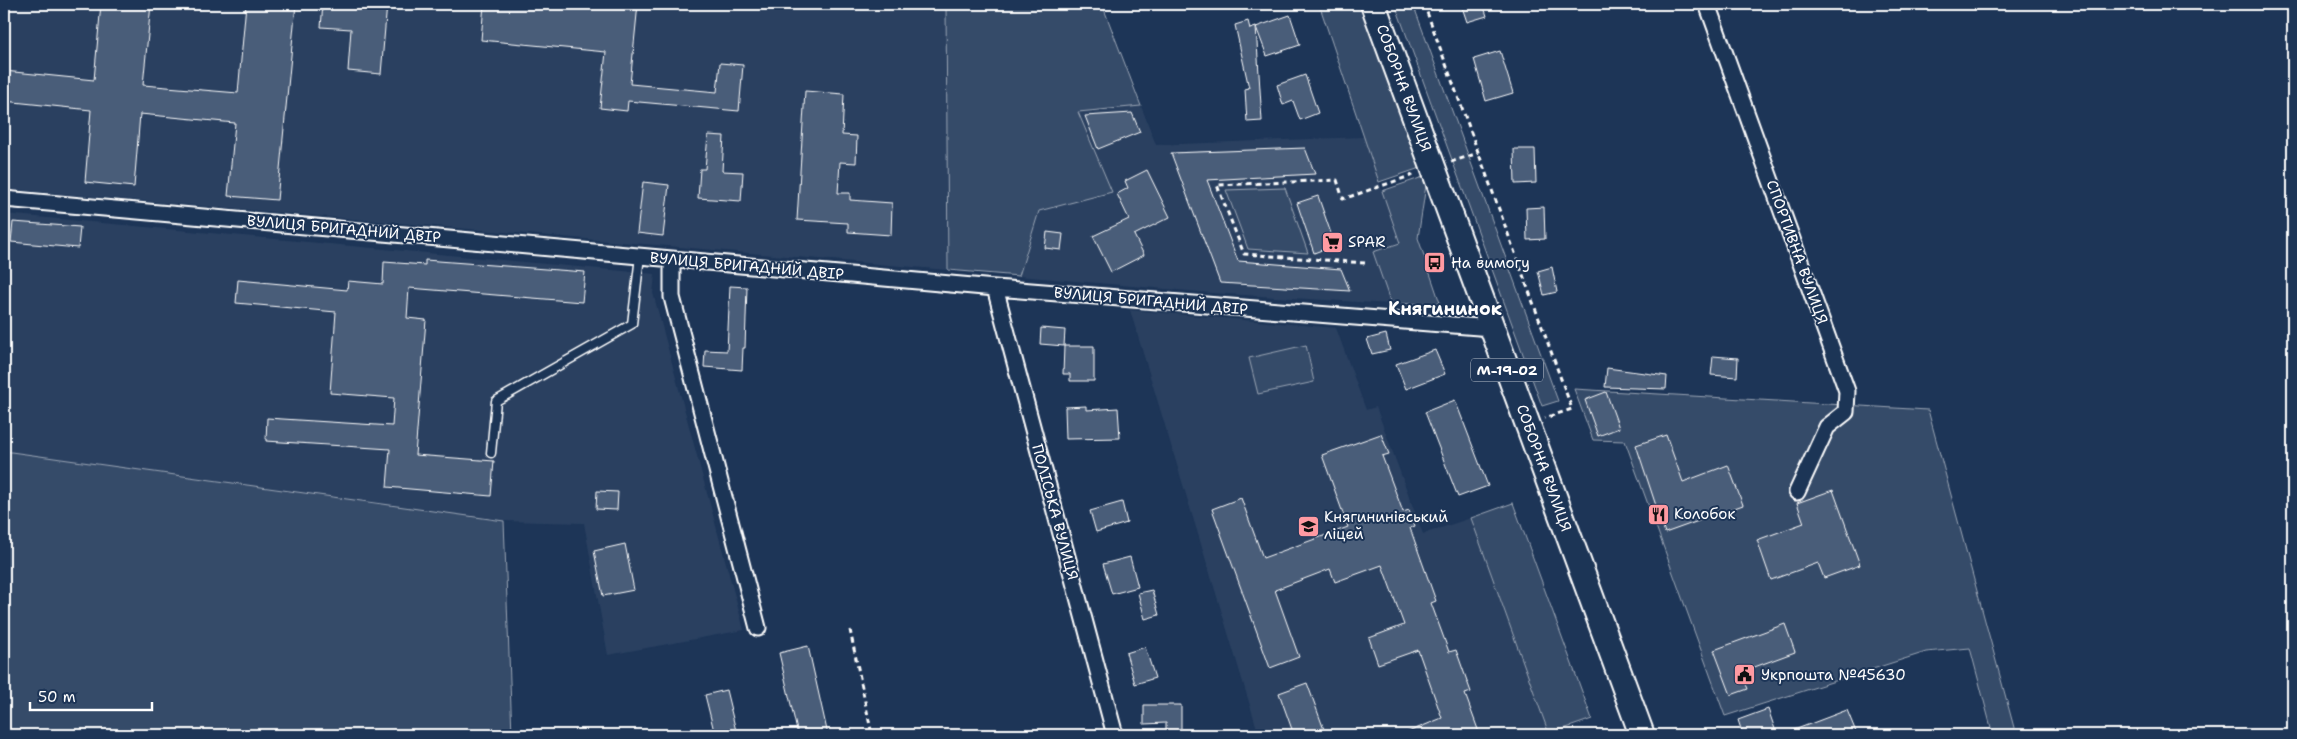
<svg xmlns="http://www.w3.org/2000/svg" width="2297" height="739" font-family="'Shantell Sans',sans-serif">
  <rect width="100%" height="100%" fill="#1d3557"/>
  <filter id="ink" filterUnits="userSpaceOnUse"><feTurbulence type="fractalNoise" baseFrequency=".02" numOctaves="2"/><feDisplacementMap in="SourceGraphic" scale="10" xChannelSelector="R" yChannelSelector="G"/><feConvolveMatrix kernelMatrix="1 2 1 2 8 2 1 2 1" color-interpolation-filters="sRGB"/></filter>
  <g filter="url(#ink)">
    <path fill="#2a4161" d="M4,4h942l2,266 -944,-81z
      M1141,106l15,39 208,-8 36,106 -27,9 18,52 -179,-11 -193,-17 20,-65 72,-19 -33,-80z
      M4,214l651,60 -2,19 91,337 -136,25 -24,-132 -80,-2 -500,-70z
      M1130,310l206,18 30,82 10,-3 47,127 48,-16 79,217h-291z"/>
    <path fill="#364b69" stroke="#9aa5b4" d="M946,4h156l39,102 -63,6 34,80 -73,19 -20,65 -71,-6z
      M1319,4h41l60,164 -41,14z
      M1395,4h18l145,397 -16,5z
      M1423,177l3,8 -8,53 22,65 -49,1 -18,-52 27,-9 -18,-52z
      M1285,188l23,65 -60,-4 -22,-59z
      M1306,345l8,37 -56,12 -9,-36z
      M1574,389l354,21 88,325h-23l-23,-87 -44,4 -201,64 -100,-275 -32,-1z
      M4,451l500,70 8,214h-508z
      M1513,503l79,216 -43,15 -78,-216z"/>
    <path fill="#4a5d79" stroke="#fff" d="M101,4h50l-8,81 95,8 8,-89h50l-19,196 -49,-4 7,-73 -95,-9 -6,73 -49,-5 6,-72 -87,-9v-30l90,9z
      M323,4h64l-6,70 -33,-3 3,-42 -30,-2z
      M484,4h154l-8,80 87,8 3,-29 23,2 -4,46 -111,-10 -1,10 -27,-3 6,-56 -125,-12z
      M1461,4h22l4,12 -20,6z
      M1290,15l10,30 -33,11 -11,-29z
      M1248,21l2,8 6,-2 6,94 -15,1 -2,-33 4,-1 -14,-63z
      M1500,51l13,42 -27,8 -12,-42z
      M1305,75l13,38 -18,7 -7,-19 -10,4 -6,-20z
      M805,91l39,3 -2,41 15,1 -1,27 -16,-1 -2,31h12v7l42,3 -1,32 -43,-3v-9l-51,-3z
      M1132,113l8,19 -42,17 -13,-33z
      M708,135l16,1 -2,35 21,1 -2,29 -43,-3 2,-29h5z
      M1305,148l10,26 -108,6 31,81 103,8 9,22 -130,-8 -49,-130z
      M1514,149h21l1,34 -21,1z
      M1147,170l23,47 -36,18 10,20 -33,17 -18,-36 36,-17 -12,-25 11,-6 -3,-7z
      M643,182l26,3 -6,51 -26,-3z
      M1318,196l17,49 -21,8 -17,-50z
      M1544,207l1,32 -18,1 -1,-32z
      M13,222l67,5 -2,21 -67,-6z
      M1047,232l16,2 -2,16 -16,-2z
      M425,260l160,12 -3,30 -173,-14 -2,30 19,2 -11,135 79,6 -3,35 -104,-9 3,-38 -124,-8 1,-23 125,8 2,-28 -64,-5 6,-81 -100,-9 2,-23 109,10 1,-9 35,3 1,-22 41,3z
      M1552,267l5,25 -13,3 -6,-24z
      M730,286l17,1 -2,61h-2l-1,22 -38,-3 1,-17 22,1z
      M1041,328l24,2 -1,16 -24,-2z
      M1386,334l4,16 -18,4 -5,-15z
      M1064,346h30v35h-24v-7h-7z
      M1435,350l10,24 -39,15 -10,-25z
      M1713,356l25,2 -1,19 -26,-2z
      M1607,368l60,8 -1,13 -61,-2z
      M1606,392l13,36 -21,8 -13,-36z
      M1455,400l33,86 -30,11 -33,-85z
      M1086,406v4l32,-2 2,30 -54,1 -1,-32z
      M1381,434l8,20 -7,2 21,56 6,-2 6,16 -5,2 26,73 -5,2 18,49 7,-2 15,42 -6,2 15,41h-79l41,-17 -24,-68 -40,14 -9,-26 35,-13 -22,-60 -47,17 -5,-13 -55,21 24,67 -29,11 -58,-159 29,-11 22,60 85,-31 -26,-72z
      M1666,435l17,47 45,-17 15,40 -78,28 -29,-88z
      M1833,490l27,75 -36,13 -6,-15 -47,17 -14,-40 47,-17 -7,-20z
      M597,491l21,1 -1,18 -21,-1z
      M1122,502l5,21 -31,9 -6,-21z
      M625,544l9,46 -31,6 -9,-45z
      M1130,557l8,30 -26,7 -9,-30z
      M1152,590l7,25 -14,4 -7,-26z
      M1785,624l10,28 -54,20 7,17 -17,6 -17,-45z
      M808,646l20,89h-30l-19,-82z
      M1145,647l10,31 -20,6 -9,-31z
      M1307,683l19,52h-32l-15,-42z
      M726,690l11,45h-22l-10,-40z
      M1144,705h37v30h-15v-12l-22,1z
      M1768,709l9,26h-34l-5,-15z
      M1847,710l9,22 -9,3h-66z"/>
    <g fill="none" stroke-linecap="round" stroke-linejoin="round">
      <defs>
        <path id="lane" d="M491,453l5,-52 136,-77 8,-68"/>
        <path id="street" d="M1707,4l140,387 -1,21 -19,15 -30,65
          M4,199l991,89 496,40
          M672,259v38l86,331
          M995,288l120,447"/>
        <path id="primary" d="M1373,4l269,731"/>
      </defs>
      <use href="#lane" stroke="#fff" stroke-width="11"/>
      <use href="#street" stroke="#fff" stroke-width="19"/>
      <use href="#primary" stroke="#fff" stroke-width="28"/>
      <path stroke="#fff" stroke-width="3" stroke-dasharray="5 4" stroke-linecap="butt" d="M1424,4l148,405 -27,9
        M1451,162l27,-9
        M1365,263l-121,-9 -27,-69 120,-5 6,19 73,-25
        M850,630l22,105"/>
      <use href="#lane" stroke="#1d3557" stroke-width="8"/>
      <use href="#street" stroke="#1d3557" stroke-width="15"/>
      <use href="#primary" stroke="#1d3557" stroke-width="24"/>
    </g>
  </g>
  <defs>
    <symbol id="supermarket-square" viewBox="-11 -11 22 22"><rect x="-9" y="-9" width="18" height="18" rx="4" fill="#ff9aa2" stroke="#1d3557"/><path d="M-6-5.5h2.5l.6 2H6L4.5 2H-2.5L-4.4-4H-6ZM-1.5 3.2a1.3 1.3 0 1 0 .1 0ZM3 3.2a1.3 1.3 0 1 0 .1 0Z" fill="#111"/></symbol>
    <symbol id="bus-square" viewBox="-11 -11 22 22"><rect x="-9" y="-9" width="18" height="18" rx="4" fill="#ff9aa2" stroke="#1d3557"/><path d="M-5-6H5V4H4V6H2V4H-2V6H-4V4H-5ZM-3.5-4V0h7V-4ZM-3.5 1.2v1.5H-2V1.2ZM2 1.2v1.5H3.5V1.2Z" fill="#111"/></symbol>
    <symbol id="restaurant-square" viewBox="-11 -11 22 22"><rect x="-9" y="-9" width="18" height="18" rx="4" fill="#ff9aa2" stroke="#1d3557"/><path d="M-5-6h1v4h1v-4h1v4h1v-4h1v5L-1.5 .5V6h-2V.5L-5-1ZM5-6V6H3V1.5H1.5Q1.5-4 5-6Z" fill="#111"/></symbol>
    <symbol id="school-square" viewBox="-11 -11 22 22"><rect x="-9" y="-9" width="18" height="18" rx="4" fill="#ff9aa2" stroke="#1d3557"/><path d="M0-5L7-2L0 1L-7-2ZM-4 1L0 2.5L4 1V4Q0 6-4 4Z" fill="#111"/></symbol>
    <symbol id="civic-square" viewBox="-11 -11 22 22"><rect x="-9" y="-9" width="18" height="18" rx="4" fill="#ff9aa2" stroke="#1d3557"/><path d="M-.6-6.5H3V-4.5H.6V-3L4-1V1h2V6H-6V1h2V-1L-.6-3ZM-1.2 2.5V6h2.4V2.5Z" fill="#111"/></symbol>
  </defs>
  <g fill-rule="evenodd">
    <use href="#supermarket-square" x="1320" y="230" width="25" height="25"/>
    <use href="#bus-square" x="1422" y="250" width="25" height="25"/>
    <use href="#restaurant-square" x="1646" y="502" width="25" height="25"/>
    <use href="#school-square" x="1296" y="514" width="25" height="25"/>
    <use href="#civic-square" x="1732" y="662" width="25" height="25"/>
  </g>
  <g text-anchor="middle" stroke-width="4" stroke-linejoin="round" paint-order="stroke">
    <rect fill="#1d3557" stroke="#bbc2cd" stroke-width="1" x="1471" y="358.5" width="72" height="23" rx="4"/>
    <g font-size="14" font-weight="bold" fill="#fff">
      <text x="1507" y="375">М-19-02</text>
    </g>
    <g font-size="15" fill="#fff" stroke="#1d3557">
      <text transform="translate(1404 88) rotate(70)" y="5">СОБОРНА ВУЛИЦЯ</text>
      <text transform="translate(344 229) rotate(5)" y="5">ВУЛИЦЯ БРИГАДНИЙ ДВІР</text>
      <text transform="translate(1797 252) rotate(70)" y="5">СПОРТИВНА ВУЛИЦЯ</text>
      <text transform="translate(747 266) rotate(5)" y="5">ВУЛИЦЯ БРИГАДНИЙ ДВІР</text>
      <text transform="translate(1151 301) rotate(5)" y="5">ВУЛИЦЯ БРИГАДНИЙ ДВІР</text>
      <text transform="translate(1544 468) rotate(70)" y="5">СОБОРНА ВУЛИЦЯ</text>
      <text transform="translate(1055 512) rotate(75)" y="5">ПОЛІСЬКА ВУЛИЦЯ</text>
    </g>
    <g font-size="15" fill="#fff" stroke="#1d3557" text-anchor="start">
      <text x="1348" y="247">SPAR</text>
      <text x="1451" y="268">На вимогу</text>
      <text x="1674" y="519">Колобок</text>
      <text x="1324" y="522">Княгининівський<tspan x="1324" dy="17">ліцей</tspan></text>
      <text x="1761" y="680">Укрпошта №45630</text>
    </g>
    <g font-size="18" font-weight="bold" fill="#fff" stroke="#1d3557">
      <text x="1445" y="315">Княгининок</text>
    </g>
  </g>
  <rect width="2297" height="739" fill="none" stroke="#1d3557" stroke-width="20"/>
  <rect x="10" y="10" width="2277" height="719" fill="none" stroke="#fff" stroke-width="2" filter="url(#ink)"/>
  <path d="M30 702v8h122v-8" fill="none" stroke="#ffffff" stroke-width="2.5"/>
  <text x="38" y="702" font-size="15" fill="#ffffff" stroke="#1d3557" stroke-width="4" paint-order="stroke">50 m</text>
</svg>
